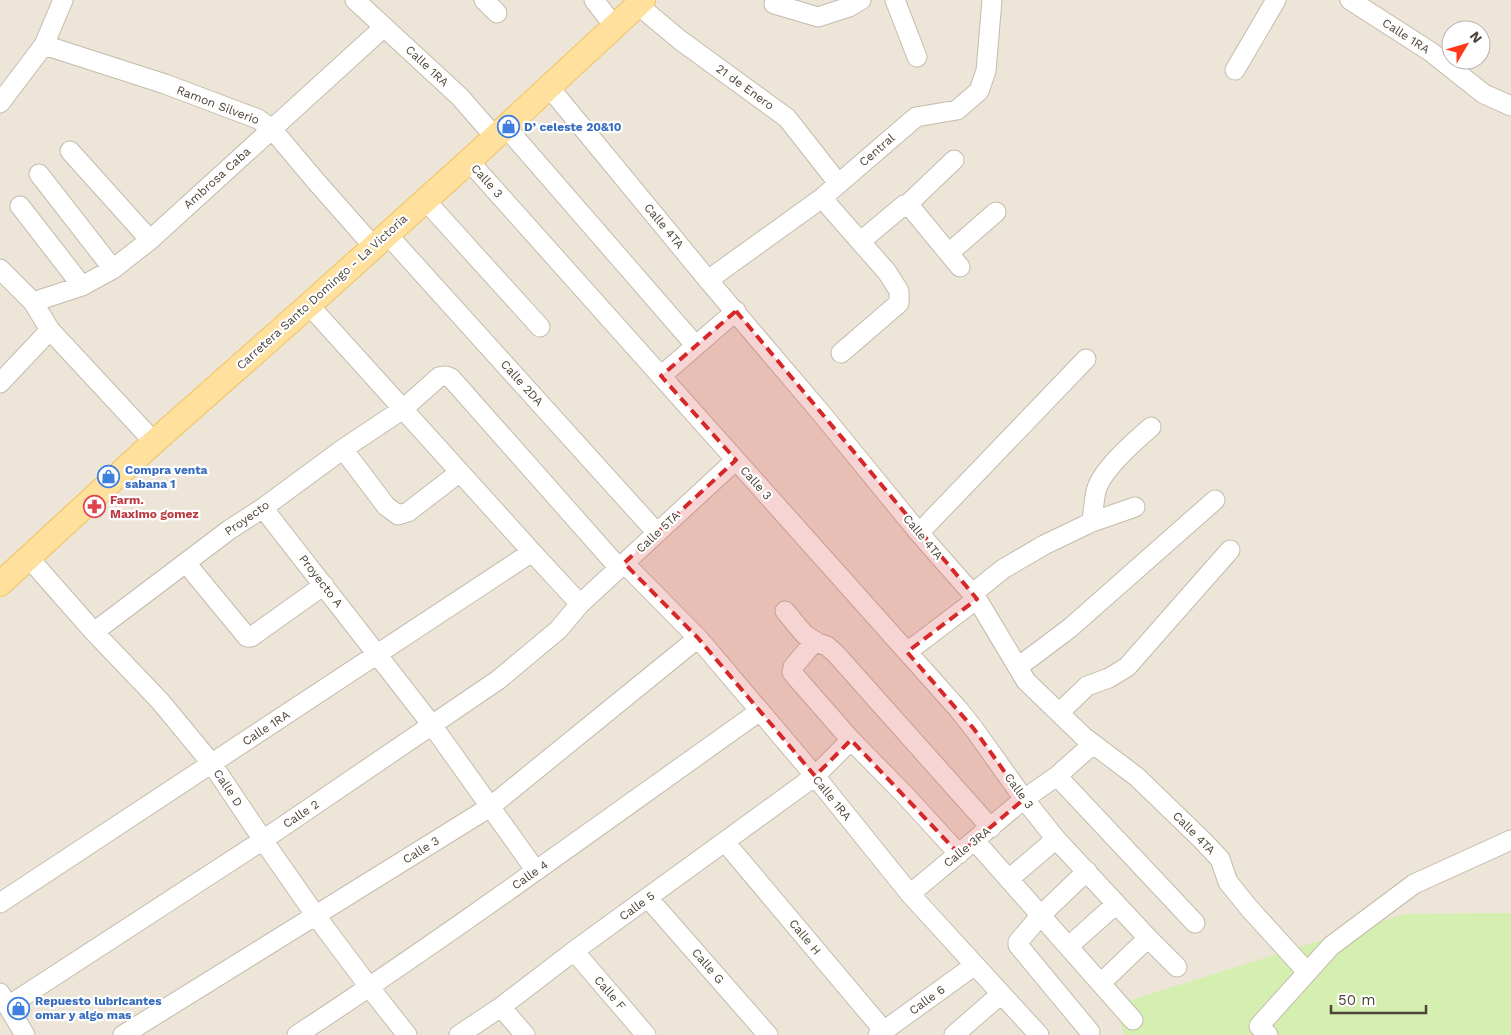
<svg xmlns="http://www.w3.org/2000/svg" width="1511" height="1035" font-family="'Work Sans',sans-serif">
  <rect width="100%" height="100%" fill="#f7f3eb"/>
  <path fill="#ece5d8" fill-rule="evenodd" d="M0,0h1511v1035h-1511zM1451,30h30v30h-30z"/>
  <path fill="#d4efb0" d="M1511,913v122h-387l-9,-30 290,-91z"/>
  <g fill="none" stroke-linecap="round" stroke-linejoin="round">
    <defs>
      <path id="minor" d="M355,0l105,97 34,39
        M484,0l13,13
        M594,0l20,26
        M895,0l22,57
        M1350,0l81,52 53,42 27,12
        M774,4l44,13 31,-10 12,-7
        M638,5l42,35 107,78 51,65
        M44,45l121,39 93,35 14,10 42,50 59,67
        M1235,70l41,-70
        M549,87l159,193 113,133 98,120 58,66 49,82 58,56 53,40 65,63 18,19 8,23 21,26 58,64
        M0,103l44,-58 19,-45
        M505,126l191,220
        M70,151l80,89
        M469,161l490,549 15,19 50,70 32,40 92,99 29,29
        M39,174l74,95
        M822,198l65,74 12,19v12l-58,50
        M425,200l115,127
        M908,204l46,-44
        M20,206l62,80
        M387,234l270,299
        M861,241l43,-36 4,-1 52,63
        M949,253l47,-41
        M0,269l33,33 17,28 104,112
        M708,280l114,-82 94,-81 41,-7 22,-19 7,-20 6,-71
        M33,302l49,-16 31,-17 37,-29 234,-213
        M309,305l223,247 48,52
        M661,376l75,-65
        M0,383l50,-53
        M343,449l43,57 12,9 10,-3 52,-40
        M263,508l169,217 104,146
        M1092,522c1,-10 2,-21 4,-31 6,-22 38,-49 55,-64
        M919,533l167,-174
        M29,558l65,74 66,69 52,63 51,76 53,76 54,72 37,47
        M186,563l61,74h4l73,-52
        M624,563l74,75 117,138 95,118 129,141
        M972,594l31,-25 41,-24 48,-23 43,-15
        M785,611l19,23 14,9 9,3 9,8 155,174
        M94,632l135,-102 34,-22 80,-59 60,-40 36,-32 7,-1 5,2 168,190
        M815,641l-22,26 -1,5 3,4 56,64 53,54 55,60
        M907,652l70,-53
        M1018,667l52,-39 145,-128
        M1059,713l28,-27 22,-8 18,-11 103,-117
        M1057,776l138,147
        M975,841l158,179
        M725,842l159,189
        M1087,871l-46,44 -23,27v3l72,87
        M1009,879l47,-40
        M910,894l114,-95 33,-23 36,-32
        M648,898l120,137
        M0,903l532,-351
        M1069,946l47,-42
        M574,951l72,84
        M1101,983l47,-45
        M0,993l25,42
        M8,1006l255,-166 235,-160 60,-50 22,-26 156,-144
        M501,1007l24,28
        M123,1035l367,-228 208,-169
        M297,1035c157,-103 309,-215 463,-324
        M459,1035l42,-28 73,-56 241,-175 36,-36
        M878,1035l97,-70
        M954,1035l47,-41
        M1268,1035l-9,-9 72,-80 83,-62 97,-44"/>
      <path id="major" d="M0,584l154,-142 155,-137 160,-144 174,-161"/>
    </defs>
    <use href="#minor" stroke="#c4bbac" stroke-width="21"/>
    <use href="#major" stroke="#f2c25e" stroke-width="26"/>
    <use href="#minor" stroke="#fff" stroke-width="19"/>
    <use href="#major" stroke="#ffe09c" stroke-width="24"/>
  </g>
  <path fill="#d62828" fill-opacity="0.2" stroke="#d62828" stroke-width="4" stroke-dasharray="10 6" stroke-linejoin="round" d="M736,311l241,288 -70,53 67,77 50,70 -65,55 -108,-114 -36,36 -117,-138 -74,-75 112,-103 -75,-84z"/>
  <defs>
    <symbol id="shop-ring" viewBox="-11 -11 22 22"><circle r="9.5" fill="#fff" stroke="#3f7fe0" stroke-width="1.5"/><path d="M-5-2.5h2.3a2.7 3.5 0 0 1 5.4 0H5L5.5 6h-11ZM-1.5-2.5h3a1.5 2.3 0 0 0-3 0Z" fill="#3f7fe0"/></symbol>
    <symbol id="pharmacy-ring" viewBox="-11 -11 22 22"><circle r="9.5" fill="#fff" stroke="#e0444e" stroke-width="1.5"/><path d="M-2-6h4v4h4v4h-4v4h-4v-4h-4v-4h4Z" fill="#e0444e"/></symbol>
  </defs>
  <g fill-rule="evenodd">
    <use href="#shop-ring" x="496" y="114" width="25" height="25"/>
    <use href="#shop-ring" x="96" y="464" width="25" height="25"/>
    <use href="#pharmacy-ring" x="82" y="494" width="25" height="25"/>
    <use href="#shop-ring" x="6" y="996" width="25" height="25"/>
  </g>
  <g text-anchor="middle" stroke-width="4.5" stroke-linejoin="round" paint-order="stroke">
    <g font-size="12" fill="#4d4437" stroke="#fff">
      <text transform="translate(1406 36) rotate(33)" y="4">Calle 1RA</text>
      <text transform="translate(427 66) rotate(43)" y="4">Calle 1RA</text>
      <text transform="translate(745 87) rotate(36)" y="4">21 de Enero</text>
      <text transform="translate(218 105) rotate(21)" y="4">Ramon Silverio</text>
      <text transform="translate(877 150) rotate(-41)" y="4">Central</text>
      <text transform="translate(217 178) rotate(-42)" y="4">Ambrosa Caba</text>
      <text transform="translate(487 181) rotate(48)" y="4">Calle 3</text>
      <text transform="translate(664 226) rotate(50)" y="4">Calle 4TA</text>
      <text transform="translate(322 292) rotate(-42)" y="4">Carretera Santo Domingo - La Victoria</text>
      <text transform="translate(522 383) rotate(48)" y="4">Calle 2DA</text>
      <text transform="translate(756 483) rotate(48)" y="4">Calle 3</text>
      <text transform="translate(247 518) rotate(-35)" y="4">Proyecto</text>
      <text transform="translate(658 532) rotate(-43)" y="4">Calle 5TA</text>
      <text transform="translate(923 537) rotate(50)" y="4">Calle 4TA</text>
      <text transform="translate(321 581) rotate(52)" y="4">Proyecto A</text>
      <text transform="translate(266 728) rotate(-33)" y="4">Calle 1RA</text>
      <text transform="translate(228 788) rotate(56)" y="4">Calle D</text>
      <text transform="translate(1019 791) rotate(54)" y="4">Calle 3</text>
      <text transform="translate(832 798) rotate(51)" y="4">Calle 1RA</text>
      <text transform="translate(301 814) rotate(-34)" y="4">Calle 2</text>
      <text transform="translate(1194 833) rotate(45)" y="4">Calle 4TA</text>
      <text transform="translate(967 847) rotate(-39)" y="4">Calle 3RA</text>
      <text transform="translate(421 850) rotate(-32)" y="4">Calle 3</text>
      <text transform="translate(530 875) rotate(-35)" y="4">Calle 4</text>
      <text transform="translate(637 906) rotate(-36)" y="4">Calle 5</text>
      <text transform="translate(805 937) rotate(50)" y="4">Calle H</text>
      <text transform="translate(708 966) rotate(49)" y="4">Calle G</text>
      <text transform="translate(610 993) rotate(49)" y="4">Calle F</text>
      <text transform="translate(927 1000) rotate(-36)" y="4">Calle 6</text>
    </g>
    <g font-size="12" font-weight="bold" fill="#366cbe" stroke="#fff" text-anchor="start">
      <text x="524" y="131">D’ celeste 20&amp;10</text>
      <text x="125" y="474">Compra venta<tspan x="125" dy="14">sabana 1</tspan></text>
      <text x="35" y="1005">Repuesto lubricantes<tspan x="35" dy="14">omar y algo mas</tspan></text>
    </g>
    <g font-size="12" font-weight="bold" fill="#be3a42" stroke="#fff" text-anchor="start">
      <text x="110" y="504">Farm.<tspan x="110" dy="14">Maximo gomez</tspan></text>
    </g>
  </g>
  <g transform="translate(1466 45) rotate(52)"><circle r="24" fill="#ffffff" stroke="#b8b4af"/>
  <path d="M0-4L9 19L0 12L-9 19Z" fill="#ff371a"/>
  <text y="-8" font-size="14" font-weight="bold" text-anchor="middle" fill="#4d4437">N</text>
  </g>
  <path d="M1331 1005v8h95v-8" fill="none" stroke="#4d4437" stroke-width="2.5"/>
  <text x="1338" y="1005" font-size="15" fill="#4d4437" stroke="#ffffff" stroke-width="4" paint-order="stroke">50 m</text>
</svg>
